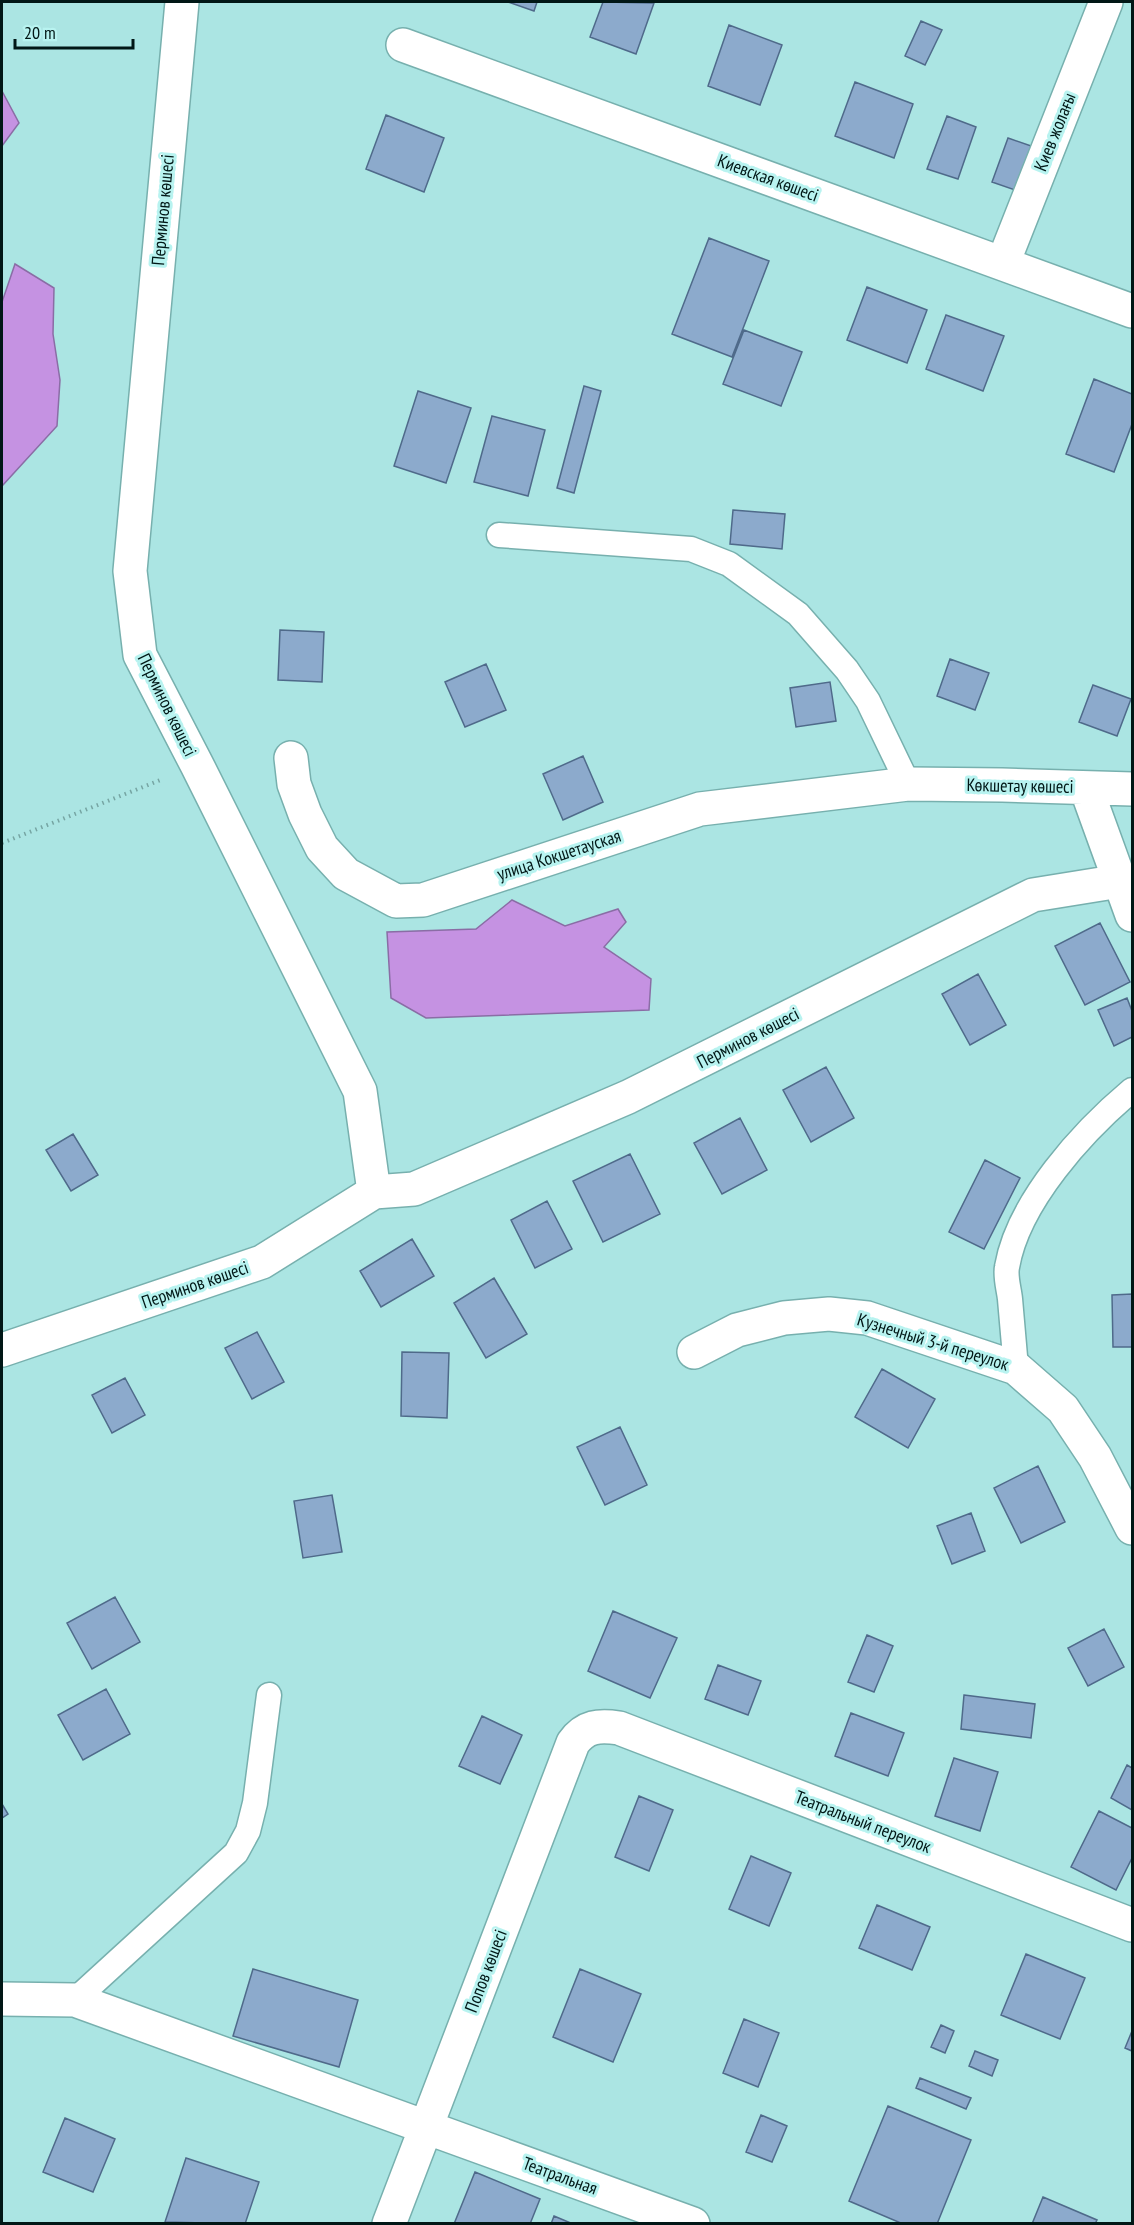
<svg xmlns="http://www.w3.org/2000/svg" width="1134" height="2225" font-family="'PT Sans Narrow',sans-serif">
  <rect width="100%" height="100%" fill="#abe5e3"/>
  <path fill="#c592e2" stroke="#8a6da5" stroke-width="1.5" d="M2,91l17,32 -17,23z
    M15,264l39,24 -1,46 7,46 -3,46 -55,60v-184z
    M512,900l53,26 53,-17 8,13 -22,25 47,32 -2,31 -223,8 -35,-20 -4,-66 89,-3z"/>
  <path fill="#8caacc" stroke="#4f6a8a" stroke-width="1.5" d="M508,2h29l-3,9z
    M603,2l51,1 -18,51 -46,-17z
    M921,21l21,9 -17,35 -20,-9z
    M729,25l53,20 -22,60 -52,-19z
    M855,82l58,22 -19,54 -59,-22z
    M386,115l58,23 -20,54 -58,-23z
    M947,116l29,11 -18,52 -31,-10z
    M1008,138l26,9 -16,44 -26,-9z
    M709,238l60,23 -37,96 -60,-23z
    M867,287l60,23 -20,53 -60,-23z
    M946,315l58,21 -21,55 -57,-22z
    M744,330l58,22 -21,54 -58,-22z
    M1094,379l38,15v30l-18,48 -48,-18z
    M584,386l17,5 -27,102 -17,-5z
    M418,391l53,17 -25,75 -52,-17z
    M492,416l53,14 -17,66 -54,-14z
    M733,510l52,4 -3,35 -52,-5z
    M280,630l44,2 -2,50 -44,-2z
    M950,659l39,14 -14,37 -38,-14z
    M486,664l20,46 -41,17 -20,-45z
    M830,682l6,39 -40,6 -6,-39z
    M1093,685l38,14 -14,37 -38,-14z
    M583,756l20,46 -40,18 -20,-46z
    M1100,923l30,59 -45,23 -30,-59z
    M978,974l28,51 -36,20 -28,-51z
    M1127,998l5,13v26l-18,9 -16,-36z
    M826,1067l28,51 -43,24 -28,-52z
    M740,1118l27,52 -45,24 -28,-51z
    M73,1134l25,41 -27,16 -25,-41z
    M630,1154l30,60 -57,28 -30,-61z
    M985,1160l35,18 -36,71 -35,-17z
    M547,1201l25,48 -37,19 -24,-48z
    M412,1239l22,37 -53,31 -21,-36z
    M494,1278l33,56 -41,24 -32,-55z
    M1132,1294v53h-19l-1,-52z
    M257,1332l27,50 -32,17 -27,-51z
    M402,1352l47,1 -2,65 -46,-2z
    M882,1369l53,30 -27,49 -53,-31z
    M125,1378l20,37 -33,18 -20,-38z
    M620,1427l27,58 -42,20 -28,-58z
    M1038,1466l27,56 -44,21 -27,-55z
    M332,1495l10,57 -39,6 -9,-57z
    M971,1513l14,38 -33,13 -15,-38z
    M115,1597l25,45 -48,27 -25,-46z
    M613,1611l64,27 -27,60 -62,-27z
    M1104,1629l20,38 -36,19 -20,-38z
    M867,1635l26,11 -19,46 -26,-10z
    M718,1665l43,16 -13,34 -43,-16z
    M106,1689l24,45 -47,26 -25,-45z
    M964,1695l71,9 -4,34 -70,-9z
    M851,1713l53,20 -16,43 -53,-20z
    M482,1716l40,19 -22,49 -41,-18z
    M954,1758l44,14 -18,59 -45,-15z
    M1127,1765l5,3v42l-21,-12z
    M639,1796l34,14 -24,61 -34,-14z
    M2,1804l6,10 -6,4z
    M1099,1811l33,17v30l-16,32 -45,-23z
    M751,1856l40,17 -22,53 -40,-17z
    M877,1905l53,22 -18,43 -53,-22z
    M1026,1954l59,24 -25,61 -59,-24z
    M253,1969l105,31 -19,67 -106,-31z
    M580,1969l61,25 -28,68 -60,-25z
    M744,2019l35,14 -21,54 -35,-14z
    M941,2025l13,6 -9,22 -14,-6z
    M1132,2031v20l-7,-3z
    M975,2051l23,9 -6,16 -23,-10z
    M920,2078l51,20 -5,11 -50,-21z
    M888,2106l83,34 -34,84h-34l-54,-23z
    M761,2115l26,11 -15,36 -26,-10z
    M65,2118l50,21 -22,53 -50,-20z
    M186,2158l73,24 -14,42 -80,-2z
    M475,2172l65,27 -10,25h-76z
    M1043,2197l54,23 -2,4h-63z
    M554,2216l19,8h-22z"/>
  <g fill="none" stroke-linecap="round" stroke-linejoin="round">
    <defs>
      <path id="lane" d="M499,535l192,14 38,15 69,50 49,56 21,31 40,83
        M1016,1368c-2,-23 -4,-46 -6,-69 -1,-10 -5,-22 -3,-32 11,-65 76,-136 125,-177
        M75,2000l161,-147 12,-22 7,-28 14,-108"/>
      <path id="street" d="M182,2l-52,569 10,84 57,110 163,326 14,101
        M403,45l729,266
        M1003,263l103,-261
        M291,758l3,26 11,30 17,34 24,26 50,27 27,-1 277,-91 208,-25 94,1 130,4
        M1086,788l46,127
        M2,1350l260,-88 112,-70 40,-3 214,-92 405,-202 87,-14
        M694,1352l43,-22 47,-12 45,-4 38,4 149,50 47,41 32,48 37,71
        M2,1999l73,1 618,224
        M389,2224l184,-481c12,-17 26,-18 46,-15l513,197"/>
    </defs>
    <use href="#lane" stroke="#77b0ae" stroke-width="27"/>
    <use href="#street" stroke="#77b0ae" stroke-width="36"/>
    <path stroke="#76a5a3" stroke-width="4" stroke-dasharray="1.5 4.5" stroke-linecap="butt" d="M2,843l161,-64"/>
    <use href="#lane" stroke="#fff" stroke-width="24"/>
    <use href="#street" stroke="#fff" stroke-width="33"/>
  </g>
  <g text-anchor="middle" stroke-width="6" stroke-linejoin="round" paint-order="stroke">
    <g font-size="18" fill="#011716" stroke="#b8f3f0">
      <text transform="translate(1055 132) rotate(-68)" y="6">Киев жолағы</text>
      <text transform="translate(768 178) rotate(20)" y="6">Киевская көшесі</text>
      <text transform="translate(163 210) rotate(-85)" y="6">Перминов көшесі</text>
      <text transform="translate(167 705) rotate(64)" y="6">Перминов көшесі</text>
      <text transform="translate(1020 786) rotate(1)" y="6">Көкшетау көшесі</text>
      <text transform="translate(559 855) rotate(-18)" y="6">улица Кокшетауская</text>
      <text transform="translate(748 1038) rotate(-27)" y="6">Перминов көшесі</text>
      <text transform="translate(195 1285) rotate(-19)" y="6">Перминов көшесі</text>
      <text transform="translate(933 1342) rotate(17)" y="6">Кузнечный 3-й переулок</text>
      <text transform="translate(863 1822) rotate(21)" y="6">Театральный переулок</text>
      <text transform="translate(486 1971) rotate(-69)" y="6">Попов көшесі</text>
      <text transform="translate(560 2176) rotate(20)" y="6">Театральная</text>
    </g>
  </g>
  <rect width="1134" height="2225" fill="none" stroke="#011716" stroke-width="6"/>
  <path d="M15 39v9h118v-9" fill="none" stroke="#011716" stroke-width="3"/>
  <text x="24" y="39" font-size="18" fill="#011716" stroke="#b8f3f0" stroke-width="4.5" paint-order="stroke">20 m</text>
</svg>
